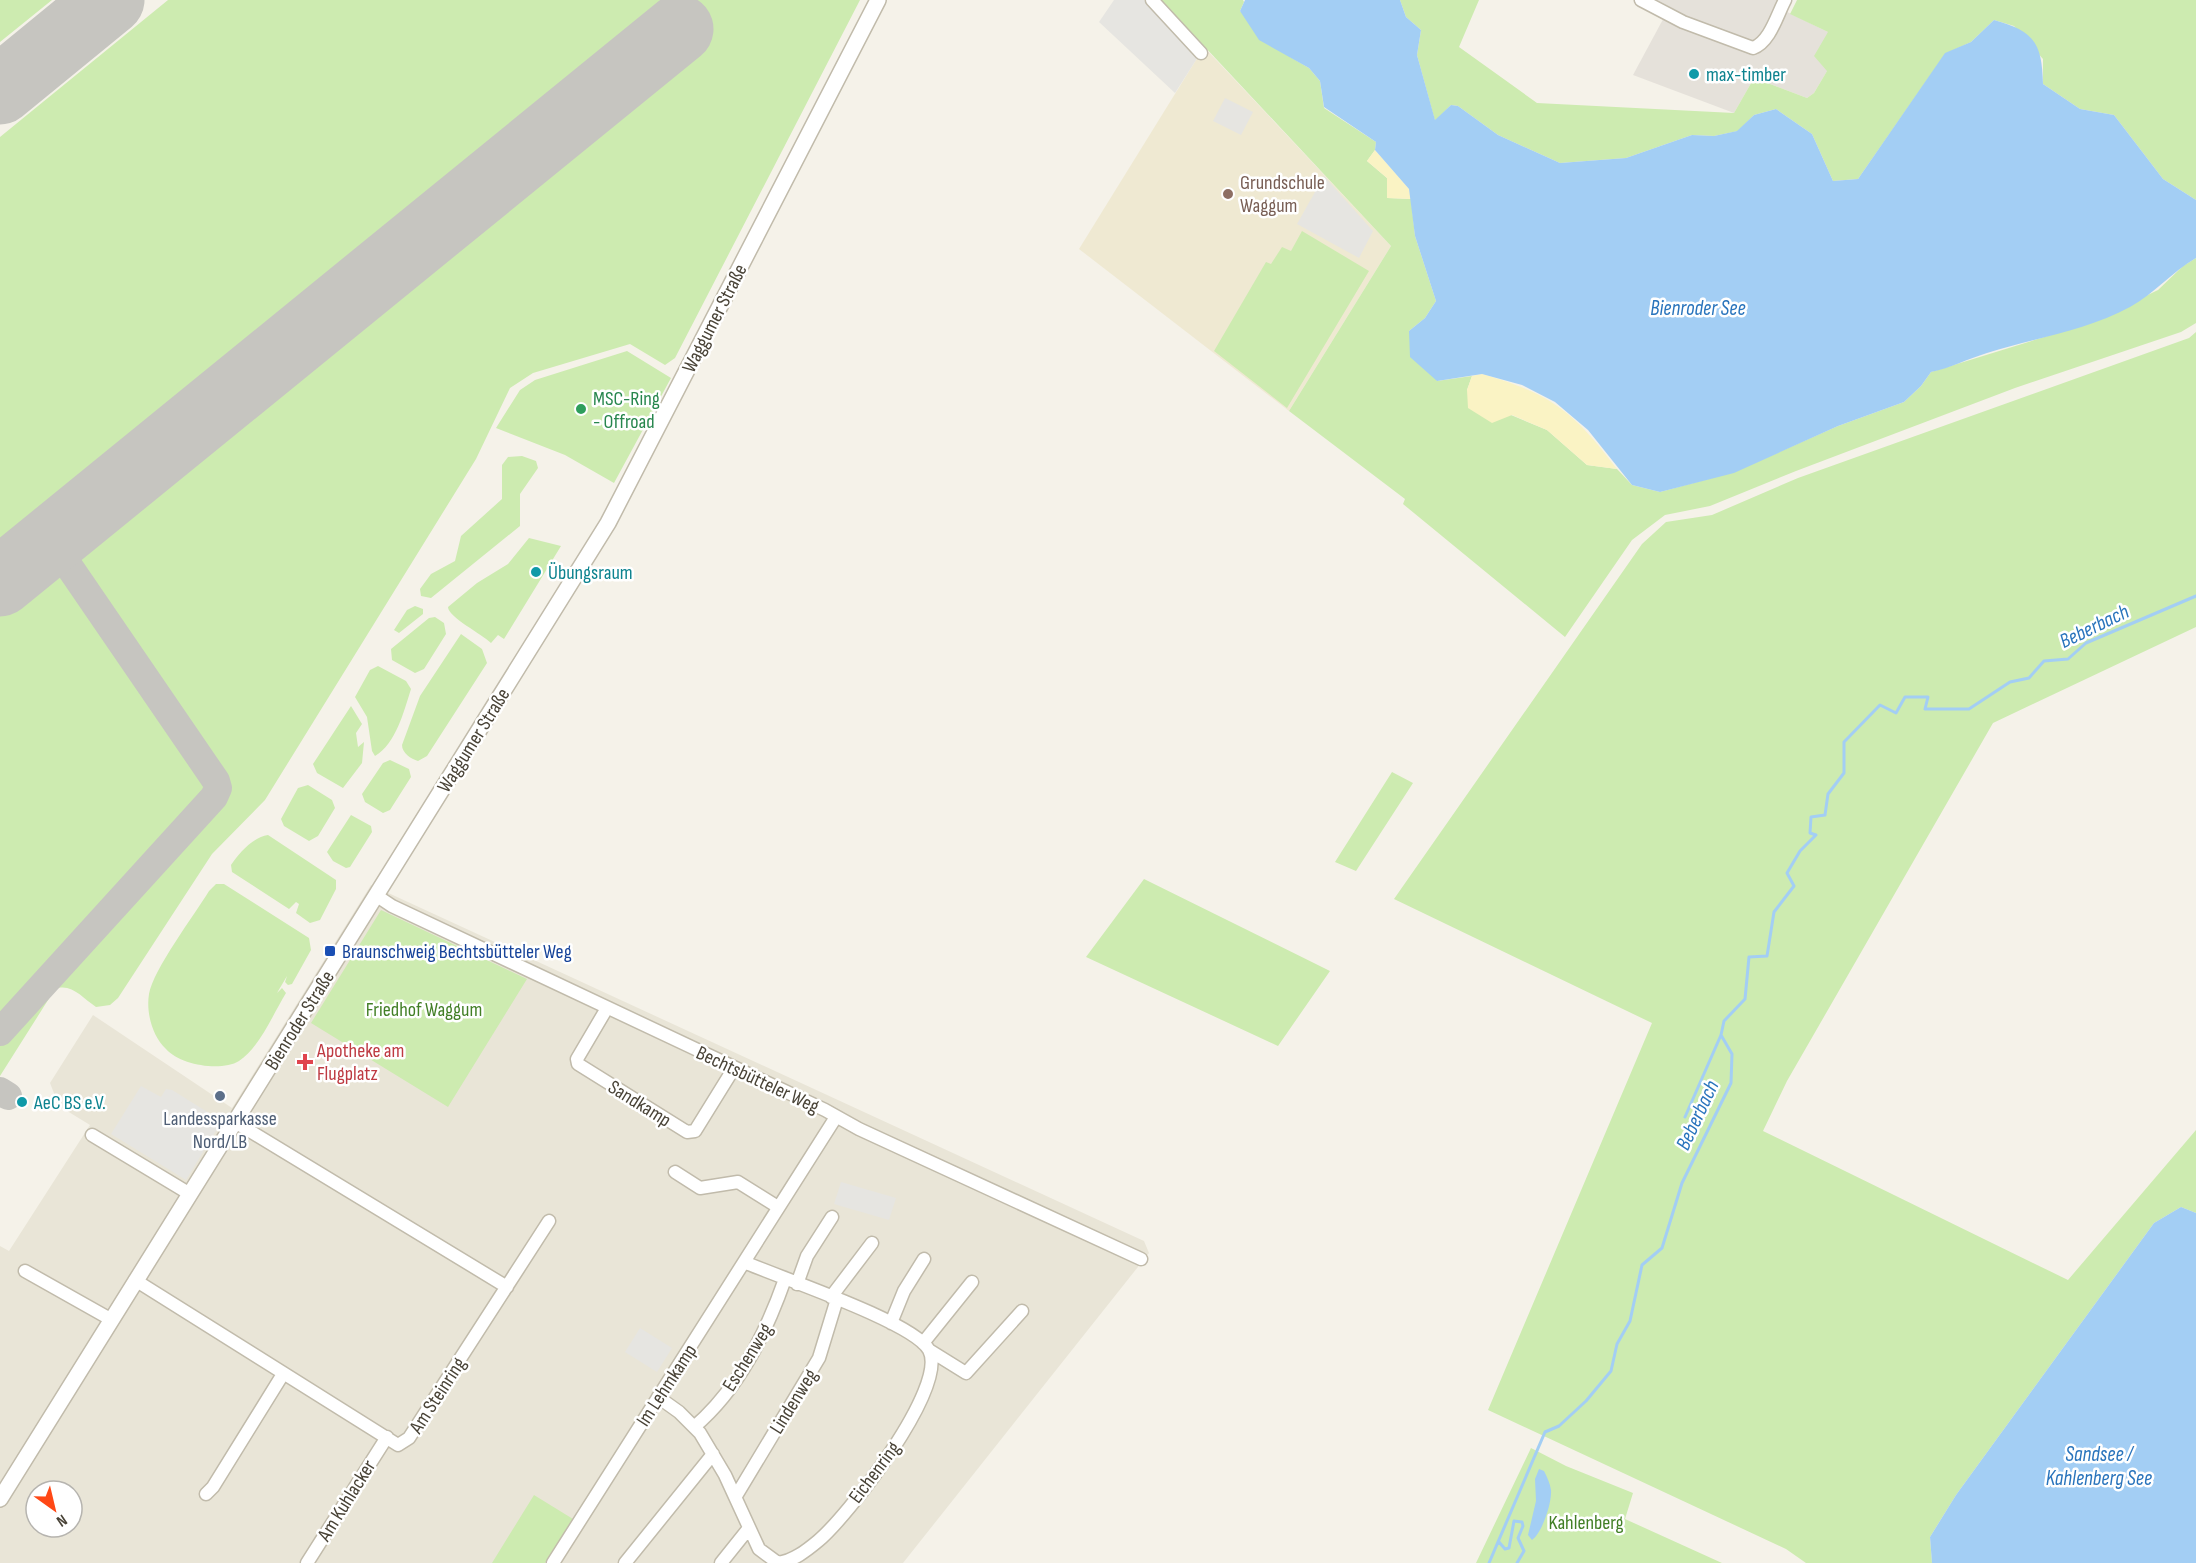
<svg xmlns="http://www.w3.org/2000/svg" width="2196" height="1563" font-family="'Sofia Sans Condensed',sans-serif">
  <rect width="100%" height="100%" fill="#f5f2e9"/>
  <path fill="#e9e5d7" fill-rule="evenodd" d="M371,885l773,356 5,12 -246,310h-903v-317l9,5 81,-126 -31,-19 -9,-23 43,-68 139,93zM36,1491h36v36h-36z"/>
  <path fill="#e5e1da" d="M1651,0h129l-3,7 51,25 -1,39 -13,22 -7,5 -53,-20 -20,35 -101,-38 35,-65z"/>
  <path fill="#efe9d2" d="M1204,47l187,199 -102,165 -210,-162z"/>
  <path fill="#cdebb0" d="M0,0h52l-52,42z
    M168,0h692l-185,358 -10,7 -35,-21 -97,29 -23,15 -34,71 -211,341 -53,54 -94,144 -8,7 -14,2c-14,-9 -24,-24 -41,-18l-55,87v-939z
    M1161,0h82l1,2 -4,9 50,46 19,11 11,13 4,27 52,34 -1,8 -8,11 20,17 1,20 23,1 4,37 21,65 -11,17 -16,13 28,50 35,-5 -5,14 44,25 36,15 40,35 30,4 15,16 28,7 74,-20 104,-46 66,-24 17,-16 10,-14 159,-49 68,-33 25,-24 13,-8v65l-15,9 -166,56 -219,83 -86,35 -45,9 -33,25 -67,97 -162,-133 2,-5 -116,-88 102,-165z
    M1400,0h79l-20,47 78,56 197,10 20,-35 53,20 7,-5 13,-22 -13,-15 14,-24 -38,-18 7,-14h399v200l-33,-21 -49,-64 -34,-6 -37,-25v-25l-29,-33 -20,-6 -23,22 -26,12 -87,125 -25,2 -21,-47 -36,-25 -22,6 -16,16 -24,5 -22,-1 -66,23 -66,5 -62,-28 -40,-29 -7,-1 -16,16 -18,-66 4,-25 -15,-13z
    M1302,231l67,40 -82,137 -73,-57 52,-89 5,2 11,-17 9,4z
    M2196,332v295l-203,96 -206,358 -24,50 305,149 128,-150v83l-15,-6 -27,16 -198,272 -26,42 2,26h-126l-20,-14 -298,-139 164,-387 -258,-124 248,-355 24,-22 46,-7 86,-37 391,-140z
    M627,351l44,27 -57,105 -49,-28 -69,-27 24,-38 15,-10z
    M522,456l14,5 2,7 -18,26v32l-89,72 -10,-2 -1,-7 11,-15 24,-13 6,-25 41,-37v-34l6,-8z
    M529,538l32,8 -57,93 -6,-4 -7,8c-9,-9 -43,-26 -43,-36l29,-24 31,-19z
    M415,606l8,3v5l-24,19 -5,-3 13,-20z
    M435,617l9,6 2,11 -22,35 -9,4 -23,-13 -1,-11 38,-31z
    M461,634l21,15 5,14 -60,93 -9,5c-7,-2 -16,-8 -16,-16l18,-49z
    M378,666l28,15 5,8c-7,22 -15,55 -36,67l-3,-5 -5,-34 -12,-20 15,-27z
    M351,706l11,18 -6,9 2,14 6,-5 -2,21 -19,25 -26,-15 -4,-9z
    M390,760l19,9 2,8 -21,33 -7,3 -18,-11 -3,-8 21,-31z
    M1392,772l21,11 -57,88 -21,-9z
    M308,785l24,15 3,8 -17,28 -9,5 -25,-15 -3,-7 17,-31z
    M351,815l20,11 1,6 -22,35 -4,1 -13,-7 -6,-9z
    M268,835l68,45v9l-16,31 -10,3 -14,-10 3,-9 -3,-2 -7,7 -57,-37 -1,-7c8,-12 22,-28 37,-30z
    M1144,879l186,92 -52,75 -192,-89z
    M216,884h8l85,54 2,12 -19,34 -4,1 -3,-3 2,-6 -10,17 5,-5 4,5c-13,21 -26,54 -47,68 -18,11 -59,4 -73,-12 -14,-13 -20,-37 -17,-55 4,-24 46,-80 60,-103z
    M381,910l146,69 -79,128 -137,-84z
    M1531,1448l35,18 67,27 -8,26 97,44h-246z
    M534,1495l39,24 -28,44h-53z"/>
  <path fill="#faf3c4" d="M1375,150l34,39 2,10 -24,-1v-20l-20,-17z
    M1482,374c70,20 92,38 135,95l-30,-4 -40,-35 -35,-15 -20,8 -24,-15 -1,-18 5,-14z"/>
  <path fill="#e6e5e1" d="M1114,0h30l54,57 -23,36 -76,-71z
    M1225,98l28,14 -12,23 -28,-14z
    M1324,176l49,55 -14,27 -62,-34z
    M141,1086l20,11 5,-8 6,1 50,31 -36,59 -75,-46z
    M841,1182l55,16 -7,22 -55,-16z
    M640,1328l32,20 -15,24 -32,-20z"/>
  <path fill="#a3cef4" d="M1245,0h155l6,17 15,13 -4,25 18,65 16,-15 7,1 40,29 62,28 66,-5 66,-23 22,1 23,-5 17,-16 22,-6 36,25 21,47 25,-2 87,-126 26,-11 23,-22c41,11 48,24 49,64l37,25 34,6 49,64 33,21v58c-24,14 -41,35 -66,49 -44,24 -96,31 -143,46 -20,6 -36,15 -56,19l-10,14 -17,16 -66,24 -104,47 -74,19 -28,-7 -44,-55 -33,-28 -33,-17 -40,-11 -45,7 -27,-24 -1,-26 16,-13 11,-17 -21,-65 -6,-47 -34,-39 1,-8 -52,-35 -4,-26 -11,-13 -50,-28 -19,-29z
    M2181,1207l15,6v350h-264l-2,-26 26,-42 198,-272z
    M1539,1469l5,2c3,6 6,12 7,19 1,13 -9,43 -19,50l-4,-5 8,-34 -1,-22z"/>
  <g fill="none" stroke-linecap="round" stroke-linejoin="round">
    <path stroke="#a3cef4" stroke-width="3" d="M1685,1117l36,-82
      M1499,1542l6,7 4,-1 5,-27 8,1 1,4 -5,12 6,13 -7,12
      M1489,1563l56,-131 14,-6 27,-25 25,-30 6,-27 13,-23 12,-56 20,-17 20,-65 49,-100 1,-29 -11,-19 3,-14 21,-22 4,-42 18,-1 7,-44 20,-26 -7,-13 13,-22 16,-16 -6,-2 1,-16 14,-2 3,-21 16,-21v-31l36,-37 16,8 9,-16h23l-3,12h44l41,-27 19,-4 15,-17 24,-2 18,-16 110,-47"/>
    <path stroke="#c6c5c0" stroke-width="28" d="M0,1032l214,-235 4,-9 -2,-7 -165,-241
      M0,1091l8,5"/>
    <path stroke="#c6c5c0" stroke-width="69" d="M0,90l110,-90
      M0,582l679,-553"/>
    <defs>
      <path id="minor" d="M1152,0l49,53
        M1641,0l42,22 70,26c17,-6 24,-33 32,-48
        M377,896l15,10 433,204 34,19 282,130
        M607,1008l-30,51 1,5 109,68 8,-1 39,-63
        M235,1122l272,165
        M92,1135l98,59
        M675,1172l25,16 38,-6 40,25
        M25,1271l87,49
        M135,1280l263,165 11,-7 140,-217
        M797,1284l10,-28 25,-39
        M831,1297l41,-54
        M891,1323l13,-32 20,-32
        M923,1343l49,-61
        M929,1350l37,23 56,-62
        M658,1397l21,15 21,21 25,42 34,74 19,14c15,-2 28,-12 40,-22 29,-24 131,-154 111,-191 -15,-28 -151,-73 -185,-88
        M694,1427c45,-38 72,-94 91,-148
        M206,1494l7,-7 70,-113
        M736,1496l83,-138 18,-59
        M307,1563l80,-126
        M553,1563l283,-446
        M625,1563l88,-109
        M721,1563l28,-35"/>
      <path id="tertiary" d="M0,1499l608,-976 270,-523"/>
    </defs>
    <use href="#minor" stroke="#c1bbab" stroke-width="15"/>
    <use href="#tertiary" stroke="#c1bbab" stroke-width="18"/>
    <use href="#minor" stroke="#fff" stroke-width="12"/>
    <use href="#tertiary" stroke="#fff" stroke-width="15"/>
  </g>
  <g fill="#0f9aa8" stroke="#fff" stroke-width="2">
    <circle cx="1694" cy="74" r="6"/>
    <circle cx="536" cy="572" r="6"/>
    <circle cx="22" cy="1102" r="6"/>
  </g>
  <circle fill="#8d6e63" stroke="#fff" stroke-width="2" cx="1228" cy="194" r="6"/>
  <circle fill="#2e9e5b" stroke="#fff" stroke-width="2" cx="581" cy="409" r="6"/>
  <rect fill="#1a4fb4" stroke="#fff" stroke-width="2" x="324" y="945" width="12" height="12" rx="3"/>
  <path fill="#e0444e" stroke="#fff" stroke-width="2" d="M302 1053h6v6h6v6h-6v6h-6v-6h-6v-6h6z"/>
  <circle fill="#5c6f8a" stroke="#fff" stroke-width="2" cx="220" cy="1096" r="6"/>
  <g text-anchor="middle" stroke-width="5" stroke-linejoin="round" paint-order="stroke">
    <g font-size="20" fill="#0d838f" stroke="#fff" text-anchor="start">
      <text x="1706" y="81">max-timber</text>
      <text x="548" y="579">Übungsraum</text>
      <text x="34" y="1109">AeC BS e.V.</text>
    </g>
    <g font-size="20" fill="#785e54" stroke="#fff" text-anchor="start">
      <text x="1240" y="189">Grundschule<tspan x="1240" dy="23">Waggum</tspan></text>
    </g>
    <g font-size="20" fill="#494337" stroke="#fff">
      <text transform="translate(714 318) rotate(-63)" y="7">Waggumer Straße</text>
      <text transform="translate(473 740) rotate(-58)" y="7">Waggumer Straße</text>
      <text transform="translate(299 1020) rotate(-58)" y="7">Bienroder Straße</text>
      <text transform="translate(758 1079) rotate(25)" y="7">Bechtsbütteler Weg</text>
      <text transform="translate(640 1103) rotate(32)" y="7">Sandkamp</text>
      <text transform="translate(747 1357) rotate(-58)" y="7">Eschenweg</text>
      <text transform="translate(666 1385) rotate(-57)" y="7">Im Lehmkamp</text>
      <text transform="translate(437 1395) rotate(-57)" y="7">Am Steinring</text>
      <text transform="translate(793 1401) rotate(-58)" y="7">Lindenweg</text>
      <text transform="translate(874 1472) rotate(-53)" y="7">Eichenring</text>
      <text transform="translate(346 1500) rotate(-58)" y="7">Am Kuhlacker</text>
    </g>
    <g font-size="20" fill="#27864d" stroke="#fff" text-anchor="start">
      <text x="593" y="405">MSC-Ring<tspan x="593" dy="23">- Offroad</tspan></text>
    </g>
    <g font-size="20" fill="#164399" stroke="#fff" text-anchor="start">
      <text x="342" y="958">Braunschweig Bechtsbütteler Weg</text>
    </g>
    <g font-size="20" fill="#427f26" stroke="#fff">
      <text x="424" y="1016">Friedhof Waggum</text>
      <text x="1586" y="1529">Kahlenberg</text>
    </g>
    <g font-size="20" fill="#be3a42" stroke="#fff" text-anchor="start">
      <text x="317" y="1057">Apotheke am<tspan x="317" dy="23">Flugplatz</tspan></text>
    </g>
    <g font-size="20" fill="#4e5e75" stroke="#fff">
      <text x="220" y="1125">Landessparkasse<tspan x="220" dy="23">Nord/LB</tspan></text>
    </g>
    <g font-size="21" font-style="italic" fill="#2974bc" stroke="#fff">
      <text x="1698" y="315">Bienroder See</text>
      <text transform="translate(2094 626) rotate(-26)" y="7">Beberbach</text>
      <text transform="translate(1697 1115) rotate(-65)" y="7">Beberbach</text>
      <text x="2099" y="1461">Sandsee /<tspan x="2099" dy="24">Kahlenberg See</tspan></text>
    </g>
  </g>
  <g transform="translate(54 1509) rotate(146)"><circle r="28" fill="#ffffff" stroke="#b6b4af" stroke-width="1.5"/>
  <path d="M0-4.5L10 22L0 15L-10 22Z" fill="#ff4816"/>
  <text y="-9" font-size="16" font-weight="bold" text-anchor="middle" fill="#494337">N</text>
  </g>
</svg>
